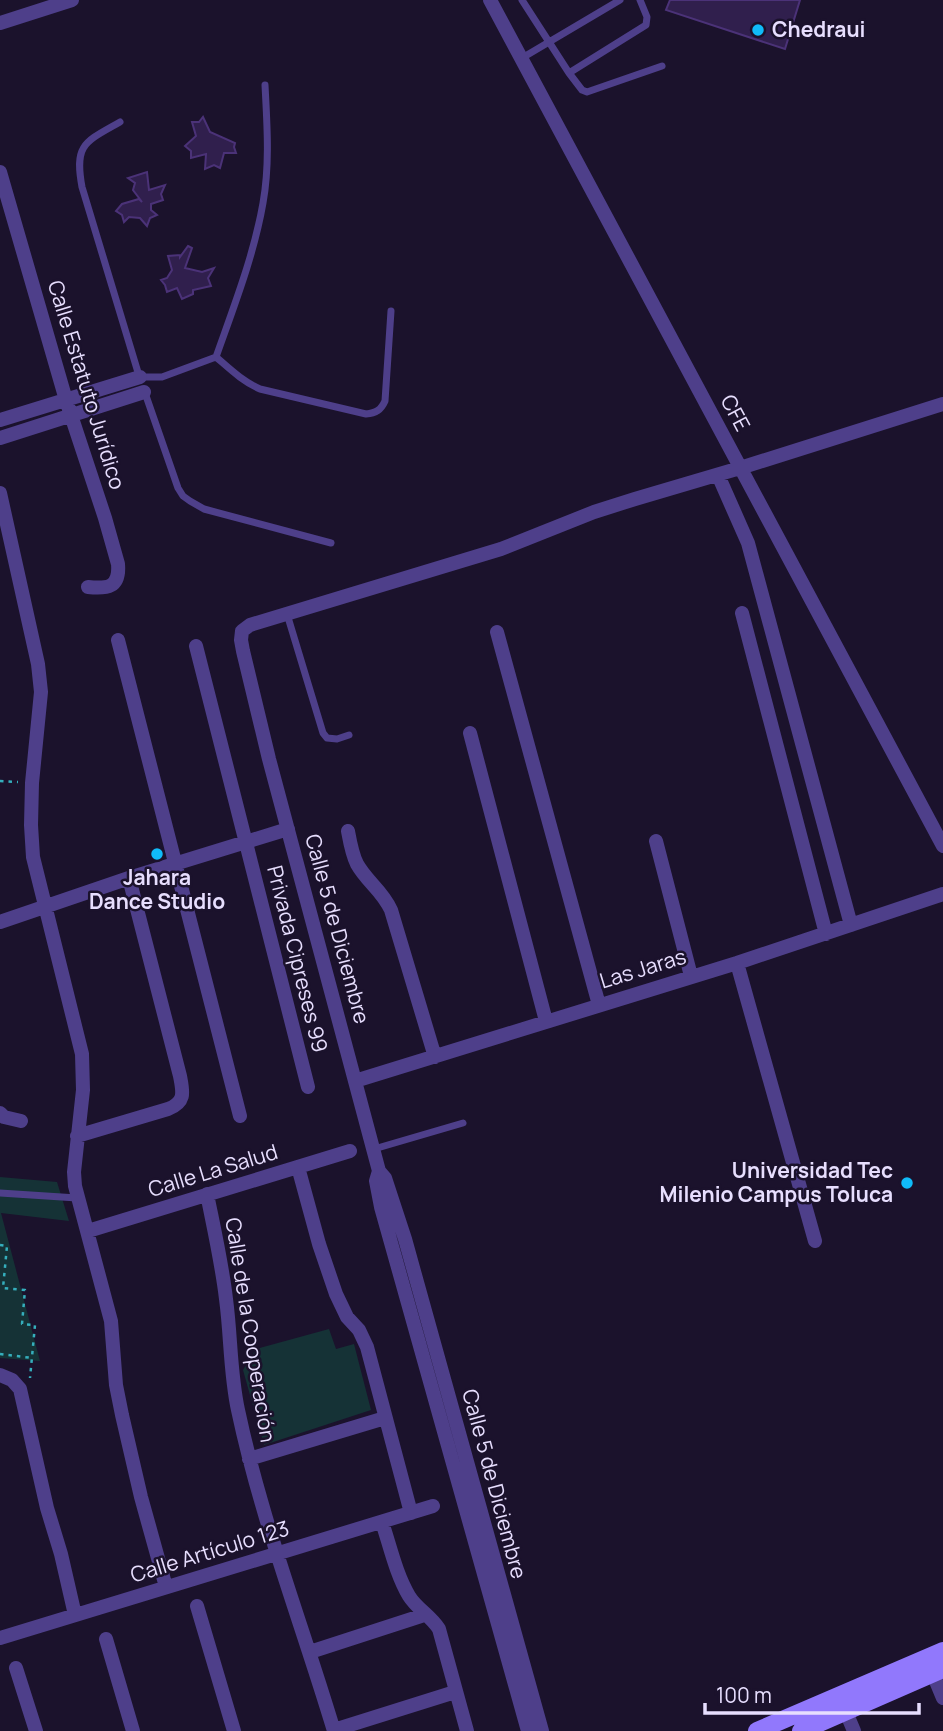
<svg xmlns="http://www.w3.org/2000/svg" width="943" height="1731" font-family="Manrope,sans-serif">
  <rect width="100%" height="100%" fill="#1b122c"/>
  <path fill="#153236" d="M0,1177l57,5 12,39 -68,-8 39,148 -40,-3z
    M329,1329l7,20 18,-5 17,66 -107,35 -21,-75 13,-21z"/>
  <path fill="#301f4d" stroke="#4b3278" stroke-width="2" d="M670,0h130l-15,49 -119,-39z
    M203,117l7,15 25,11 -1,4 2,6h-12l-4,15 -6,-3 -9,4 1,-15 -15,4v-7l-6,-5 11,-10 -4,-14h7z
    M147,172l2,18 16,-5 -4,9 2,6 -12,4v6l6,5 -7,3 -3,8 -7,-8 -11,-1 -5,5 -2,-7 -6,-4 6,-7 17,-5 3,3 -9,-12 2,-7 -7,-5z
    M188,246l4,2 -7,20 17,4 12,-4 -6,10 3,8 -18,4v4l-11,5 -5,-11 -10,4 -2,-7 -4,-5 6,-2 5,-8 -4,-14 12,-1v2z"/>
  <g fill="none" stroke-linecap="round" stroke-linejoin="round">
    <path stroke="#35aebc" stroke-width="2.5" stroke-dasharray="3.5 5" stroke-linecap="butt" d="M0,781l18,1
      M0,1245l7,1 -4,42 22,2 -3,34 13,1 -5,53
      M0,1354l32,4"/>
    <path stroke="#4e3f8a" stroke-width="7" d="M522,0l47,73 77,-48 1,-8 -7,-17
      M522,58l98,-58
      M569,73l13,17 5,2 75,-26
      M120,122c-35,20 -46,22 -38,65l58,192
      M216,357c14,12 26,24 44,32l106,25c10,-1 15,-4 19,-13l6,-90
      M140,377h22l54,-20c18,-51 38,-102 47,-154 7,-39 4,-79 2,-118
      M144,390l34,98 5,8 7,5 14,8 127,34
      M287,614l36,119 4,5 10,1 12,-4
      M374,1149l89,-26
      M0,1193l77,5"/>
    <path stroke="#4e3f8a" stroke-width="14" d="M490,0l453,846
      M0,23l72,-23
      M0,172l66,228 39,118 13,46c2,24 -11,25 -30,23
      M0,420l140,-43
      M0,438l144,-46
      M718,475l30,68 103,382
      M0,493l38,171 3,28 -9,91 -1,42 2,32 49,197 1,36 -9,82 1,14 36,135 5,64 6,30 19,82 25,90
      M742,613l84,321
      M497,632l102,373
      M118,640l122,476
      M196,646l112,441
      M470,733l76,288
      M348,831c2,11 4,23 9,33 10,18 25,26 34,46l44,147
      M656,841l35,135
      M0,922l129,-44 159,-49
      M737,963l78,278
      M355,1081l382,-118 206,-69
      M0,1113l4,4 17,4
      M77,1136l91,-27c18,-7 15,-17 12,-33l-51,-198
      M298,1167l21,77 17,50 11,23 12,13 8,17 44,166
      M379,1171l-3,10 5,26 147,524
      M207,1194c7,35 15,70 19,105 5,37 4,74 12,111 23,109 64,214 96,321
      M88,1231l262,-80
      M0,1375l12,5 8,9 27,119 14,46 14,61
      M249,1459l136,-41
      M382,1522c8,24 14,52 27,74 8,13 22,20 30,33l28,102
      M197,1606l37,125
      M0,1638l433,-132
      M106,1639l27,92
      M310,1652l114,-37
      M16,1668l20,63
      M933,1674l10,24
      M846,1712l8,19
      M334,1730l121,-38
      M542,1731l-137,-492 -20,-61 -6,-7 -110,-412 -26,-108 -2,-11 1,-9 8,-6 251,-76 93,-37 41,-13 105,-31 203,-64"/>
    <path stroke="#9178fc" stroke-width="18" d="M757,1731l186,-80
      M801,1731l142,-62"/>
  </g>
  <g fill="#10bbf9" stroke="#1b122c" stroke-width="2.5">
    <circle cx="758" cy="30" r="7"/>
    <circle cx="157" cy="854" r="7"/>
    <circle cx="907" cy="1183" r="7"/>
  </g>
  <g text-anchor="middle" stroke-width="5" stroke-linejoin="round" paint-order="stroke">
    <g font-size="21" font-weight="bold" fill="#e7defe" stroke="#1b122c" text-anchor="start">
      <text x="772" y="37">Chedraui</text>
      <text x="157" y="885" text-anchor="middle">Jahara<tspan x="157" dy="24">Dance Studio</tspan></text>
      <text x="893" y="1178" text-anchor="end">Universidad Tec<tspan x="893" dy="24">Milenio Campus Toluca</tspan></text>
    </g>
    <g font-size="21" fill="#e7defe" stroke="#1b122c">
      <text transform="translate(86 385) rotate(73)" y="7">Calle Estatuto Jurídico</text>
      <text transform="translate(735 413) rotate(62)" y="7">CFE</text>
      <text transform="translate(337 929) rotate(75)" y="7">Calle 5 de Diciembre</text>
      <text transform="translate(297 959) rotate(76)" y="7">Privada Cipreses 99</text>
      <text transform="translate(643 969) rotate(-17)" y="7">Las Jaras</text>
      <text transform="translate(213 1171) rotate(-17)" y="7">Calle La Salud</text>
      <text transform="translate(250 1330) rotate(81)" y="7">Calle de la Cooperación</text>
      <text transform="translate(494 1484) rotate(75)" y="7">Calle 5 de Diciembre</text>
      <text transform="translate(210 1552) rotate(-17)" y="7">Calle Artículo 123</text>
    </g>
  </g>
  <path d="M705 1703v10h214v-10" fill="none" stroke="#e7defe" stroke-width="3.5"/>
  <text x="716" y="1703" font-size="21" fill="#e7defe" stroke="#1b122c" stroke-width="5" paint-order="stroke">100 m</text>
</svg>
